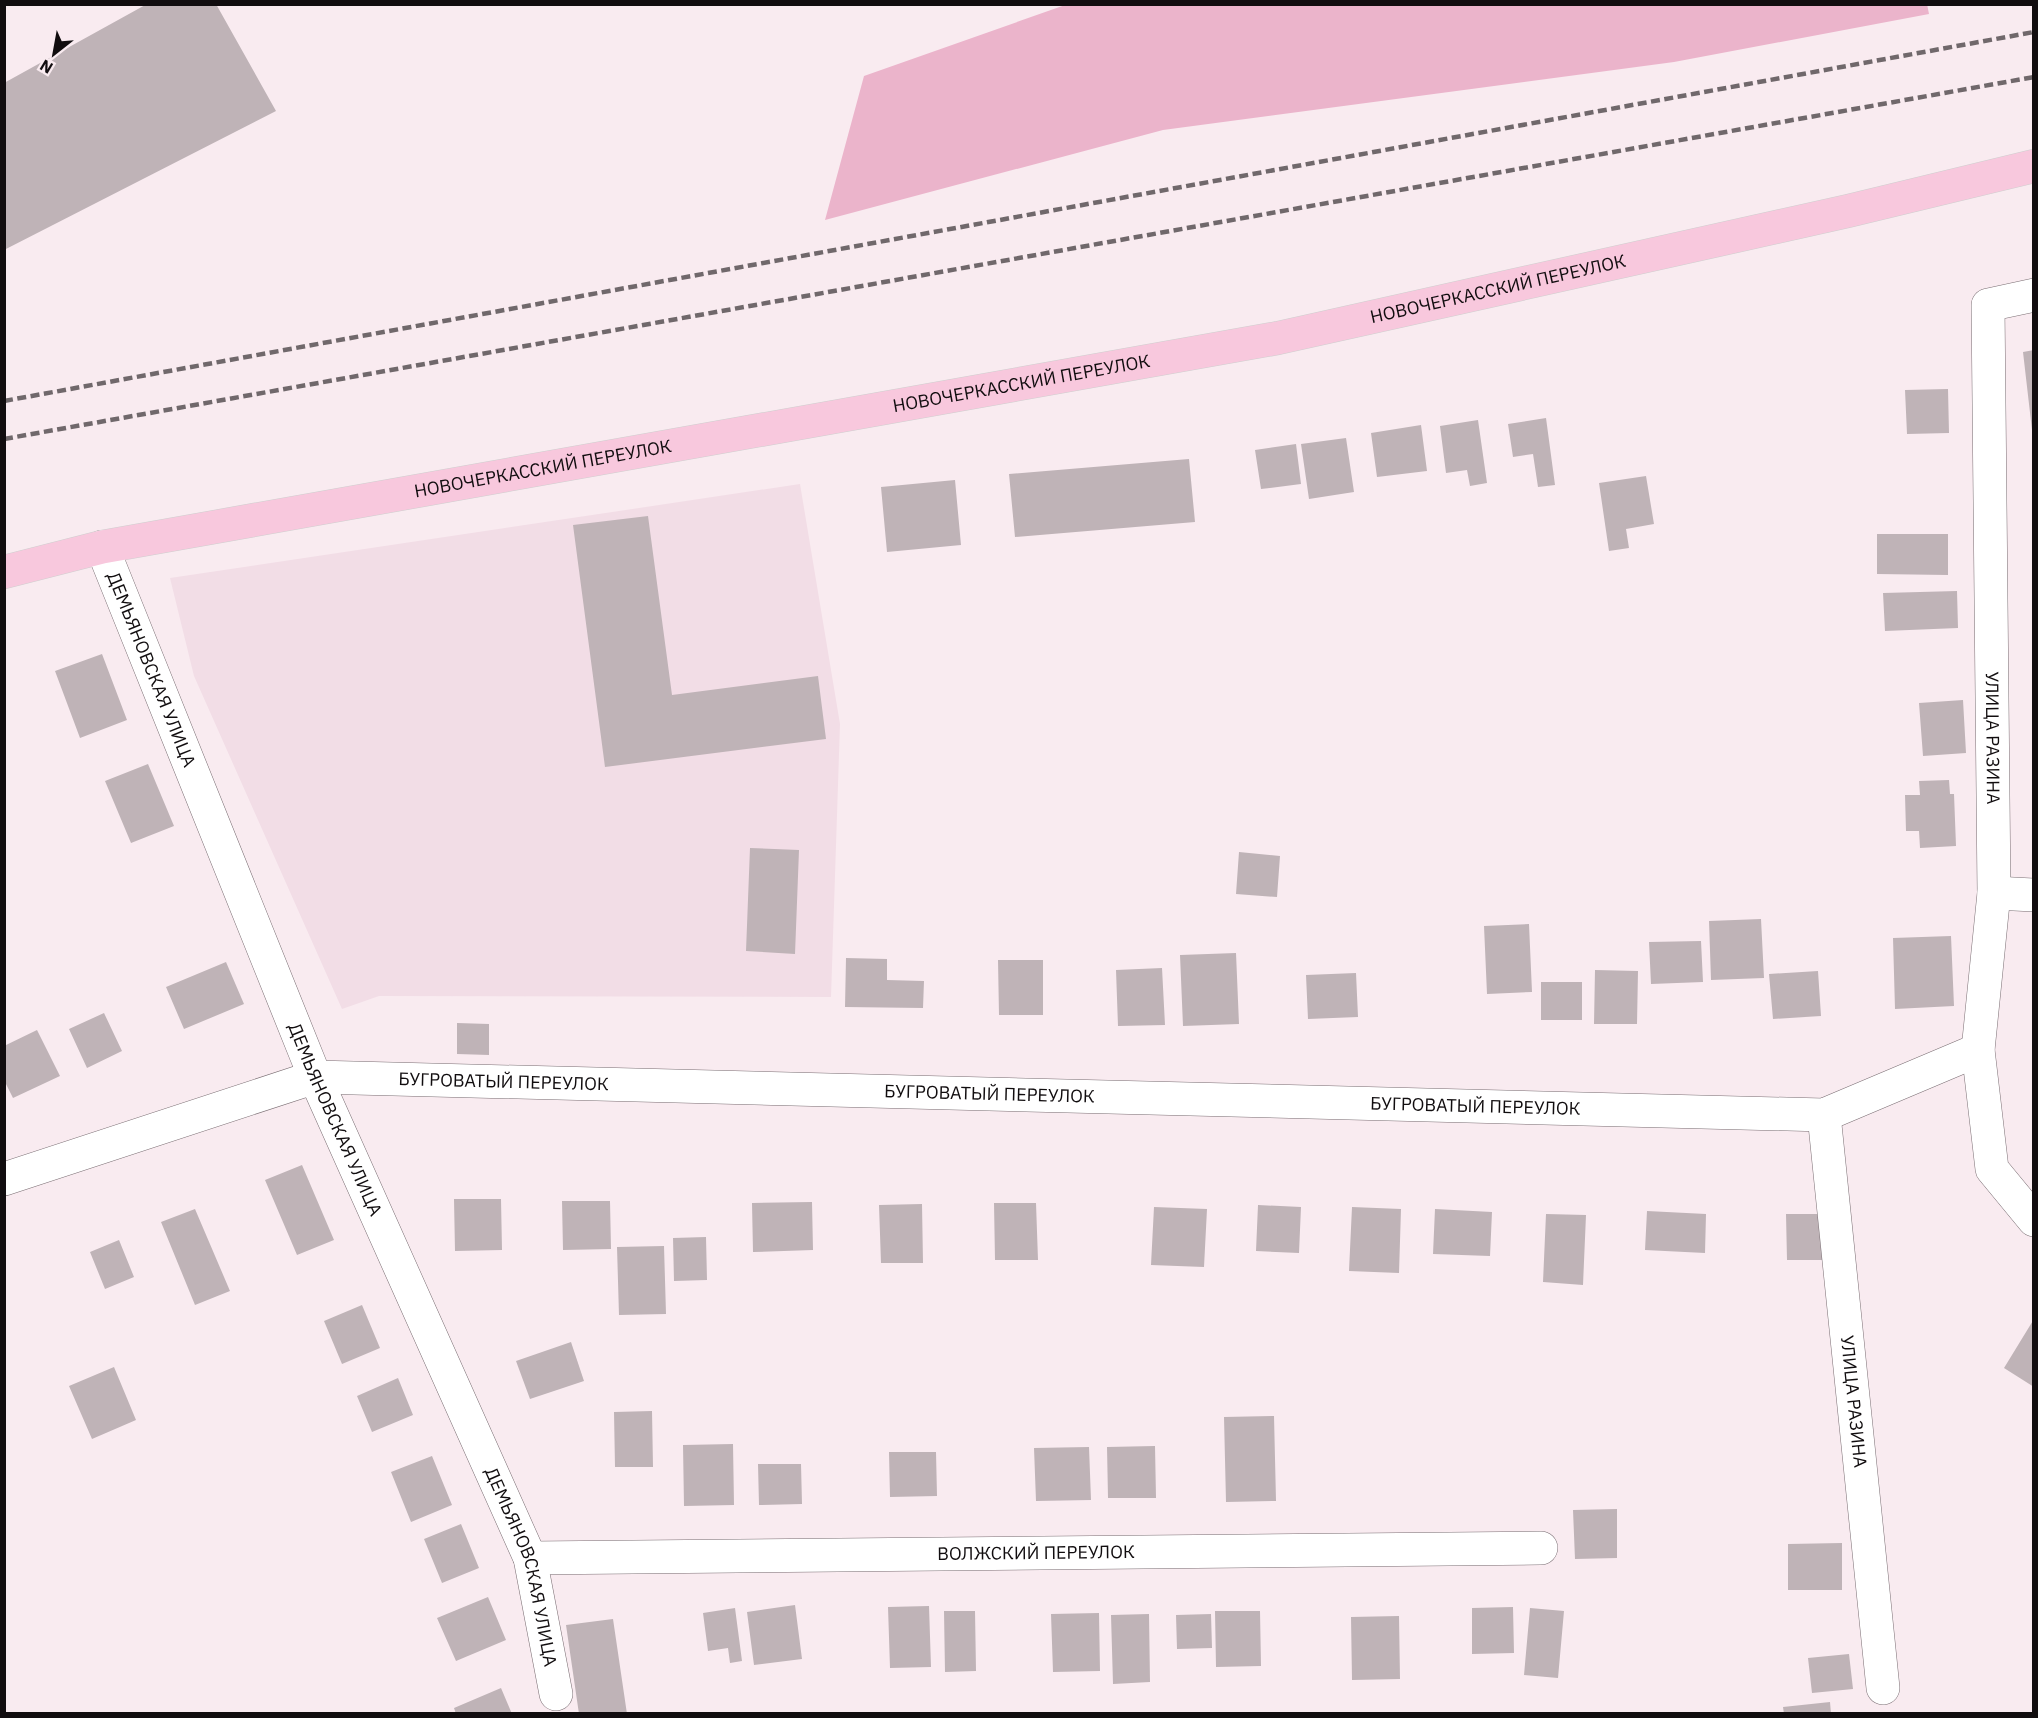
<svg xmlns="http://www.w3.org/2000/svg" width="2038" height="1718" font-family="'IBM Plex Sans',sans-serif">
  <rect width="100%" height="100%" fill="#f9ebf0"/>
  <path fill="#f2dde6" d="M800,484l40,240 -9,273 -452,-1 -37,13 -148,-333 -24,-98z"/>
  <path fill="#ebb4cb" d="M1068,4h859l2,10 -255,48 -511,68 -338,90 39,-144z"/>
  <path fill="#bfb3b7" d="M147,4h69l60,107 -272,139v-167z
    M2034,350v80h-2l-9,-78z
    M1948,389l1,44 -42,1 -2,-44z
    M1546,418l9,67 -17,2 -5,-33 -20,3 -5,-33z
    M1478,420l9,63 -17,3 -3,-16 -21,3 -6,-47z
    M1421,425l6,46 -50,6 -6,-44z
    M1346,438l8,54 -45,7 -8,-55z
    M1296,444l5,40 -40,5 -6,-39z
    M1189,459l6,63 -180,15 -6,-63z
    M1646,476l8,48 -28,5 3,19 -20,3 -10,-68z
    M955,480l6,65 -74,7 -6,-65z
    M648,516l24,179 146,-19 8,63 -221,28 -32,-242z
    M1877,534h71v41l-71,-1z
    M1957,591l1,37 -73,3 -2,-38z
    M102,654l25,66 -47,18 -25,-67z
    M1963,700l3,53 -43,3 -4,-53z
    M148,764l26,62 -43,17 -26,-62z
    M1949,780l1,14h4l2,52 -36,2 -1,-17h-13l-1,-36h15l-1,-14z
    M750,848l49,2 -4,104 -49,-3z
    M1239,852l41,4 -3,41 -41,-3z
    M1761,919l3,59 -53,2 -2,-59z
    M1529,924l3,68 -45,2 -3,-68z
    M1951,936l3,70 -59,3 -2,-71z
    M1701,941l2,41 -52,2 -2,-42z
    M1236,953l3,71 -56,2 -3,-71z
    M846,958l41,1v21l37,1 -1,27 -78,-1z
    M998,960h45v55h-44z
    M226,962l18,42 -60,25 -18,-42z
    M1162,968l3,57 -47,1 -2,-56z
    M1595,970l43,1 -1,53h-43z
    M1818,971l3,45 -48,3 -4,-45z
    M1356,973l2,44 -50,2 -2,-44z
    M1541,982h41v38h-41z
    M104,1013l18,38 -35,17 -18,-39z
    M457,1023l32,1v31l-32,-1z
    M37,1030l23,46 -47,22 -9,-18v-34z
    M302,1165l32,75 -37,15 -32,-75z
    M454,1199h47l1,51 -47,1z
    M562,1201h48l1,48 -48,1z
    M812,1202l1,48 -60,2 -1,-49z
    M994,1203h42l2,57h-43z
    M922,1204l1,59h-42l-2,-58z
    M1258,1205l43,2 -2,46 -43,-2z
    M1154,1207l53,2 -3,58 -53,-2z
    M1352,1207l49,2 -2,64 -50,-2z
    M195,1209l35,82 -35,14 -34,-83z
    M1435,1209l57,3 -2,44 -57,-2z
    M1647,1211l59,3 -1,39 -60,-3z
    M1546,1214l40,1 -3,70 -40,-3z
    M1786,1214h45v46h-44z
    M706,1237l1,43 -33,1 -1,-43z
    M119,1240l15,37 -29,12 -15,-37z
    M664,1246l2,68 -47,1 -2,-68z
    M362,1305l18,43 -38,16 -18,-43z
    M2034,1319v68l-30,-19z
    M571,1342l13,39 -54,18 -14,-38z
    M114,1367l22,53 -44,19 -23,-53z
    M398,1378l15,37 -41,17 -15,-36z
    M652,1411l1,56h-38l-1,-55z
    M1274,1416l2,85 -50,1 -2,-85z
    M733,1444l1,61 -50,1 -1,-61z
    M1155,1446l1,52h-48l-1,-51z
    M1089,1447l2,53 -55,1 -2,-53z
    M889,1452h47l1,44 -47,1z
    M432,1456l20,49 -41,17 -20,-50z
    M758,1464h43l1,40 -43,1z
    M1617,1509v49l-42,1 -2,-49z
    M461,1524l18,44 -37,15 -18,-44z
    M1842,1543v47h-54v-46z
    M488,1597l18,43 -50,21 -19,-43z
    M795,1605l7,54 -48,6 -7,-53z
    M929,1606l2,61 -41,1 -2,-61z
    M1513,1607l1,46 -42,1v-46z
    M735,1608l7,53 -12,2 -2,-15 -20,3 -5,-38z
    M1530,1608l34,3 -6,67 -34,-3z
    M944,1611h31l1,60 -31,1z
    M1215,1611h45l1,55 -45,1z
    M1099,1613l1,58 -47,1 -2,-58z
    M1149,1614l1,68 -37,2 -2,-69z
    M1211,1614l1,34 -35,1 -1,-34z
    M1399,1616l1,63 -48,1 -1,-63z
    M613,1619l14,95h-48l-13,-89z
    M1849,1654l4,35 -41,4 -4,-35z
    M501,1688l11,26h-56l-2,-6z
    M1830,1702l1,12h-47l-1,-7z"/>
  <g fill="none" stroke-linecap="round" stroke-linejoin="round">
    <defs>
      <g id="minor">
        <path id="s1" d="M2034,295l-46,10 6,588 -16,157 14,119 42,51"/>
        <path id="s2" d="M102,547l213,530 215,481 26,136"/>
        <path d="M1994,893l40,2"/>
        <path id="s3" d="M1824,1115l59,573"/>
        <path id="s4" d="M4,1179l311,-102 1509,38 154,-65"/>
        <path id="s5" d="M530,1558l1011,-10"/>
      </g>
      <g id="major">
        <path id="s6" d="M4,572l98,-25 1176,-209 570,-127 186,-45"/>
      </g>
    </defs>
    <use href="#minor" stroke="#7a6e73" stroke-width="34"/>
    <use href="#major" stroke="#cfcfcf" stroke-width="34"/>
    <use href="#minor" stroke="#fff" stroke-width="33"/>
    <use href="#major" stroke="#f8c8dd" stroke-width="33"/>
    <path stroke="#70686b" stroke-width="4.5" stroke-dasharray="9 4.5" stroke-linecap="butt" d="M4,401l2030,-369
      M4,439l2030,-362"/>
  </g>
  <g text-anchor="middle" stroke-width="5" stroke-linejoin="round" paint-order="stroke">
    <g font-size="18" fill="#110d0f" stroke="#f9ebf0">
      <text dy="6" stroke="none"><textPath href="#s6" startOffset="1521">НОВОЧЕРКАССКИЙ ПЕРЕУЛОК</textPath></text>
      <text dy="6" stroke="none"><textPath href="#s6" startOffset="1035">НОВОЧЕРКАССКИЙ ПЕРЕУЛОК</textPath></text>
      <text dy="6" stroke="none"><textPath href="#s6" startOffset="549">НОВОЧЕРКАССКИЙ ПЕРЕУЛОК</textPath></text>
      <text dy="6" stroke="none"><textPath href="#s2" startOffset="132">ДЕМЬЯНОВСКАЯ УЛИЦА</textPath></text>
      <text dy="6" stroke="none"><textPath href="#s1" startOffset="480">УЛИЦА РАЗИНА</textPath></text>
      <text dy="6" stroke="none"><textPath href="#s4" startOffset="516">БУГРОВАТЫЙ ПЕРЕУЛОК</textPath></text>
      <text dy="6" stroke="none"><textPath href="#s4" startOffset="1002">БУГРОВАТЫЙ ПЕРЕУЛОК</textPath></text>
      <text dy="6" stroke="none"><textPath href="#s4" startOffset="1488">БУГРОВАТЫЙ ПЕРЕУЛОК</textPath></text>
      <text dy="6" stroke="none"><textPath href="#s2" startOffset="618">ДЕМЬЯНОВСКАЯ УЛИЦА</textPath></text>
      <text dy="6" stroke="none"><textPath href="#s3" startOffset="288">УЛИЦА РАЗИНА</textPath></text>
      <text dy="6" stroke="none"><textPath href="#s5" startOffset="506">ВОЛЖСКИЙ ПЕРЕУЛОК</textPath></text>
      <text dy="6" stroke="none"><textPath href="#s2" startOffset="1104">ДЕМЬЯНОВСКАЯ УЛИЦА</textPath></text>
    </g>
  </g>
  <rect width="2038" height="1718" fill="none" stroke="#110d0f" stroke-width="12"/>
  <g transform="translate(54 54) rotate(211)" stroke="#f9ebf0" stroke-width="4.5" paint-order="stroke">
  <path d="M0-4.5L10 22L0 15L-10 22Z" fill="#110d0f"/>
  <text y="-9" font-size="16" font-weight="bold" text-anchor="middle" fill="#110d0f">N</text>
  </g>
</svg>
